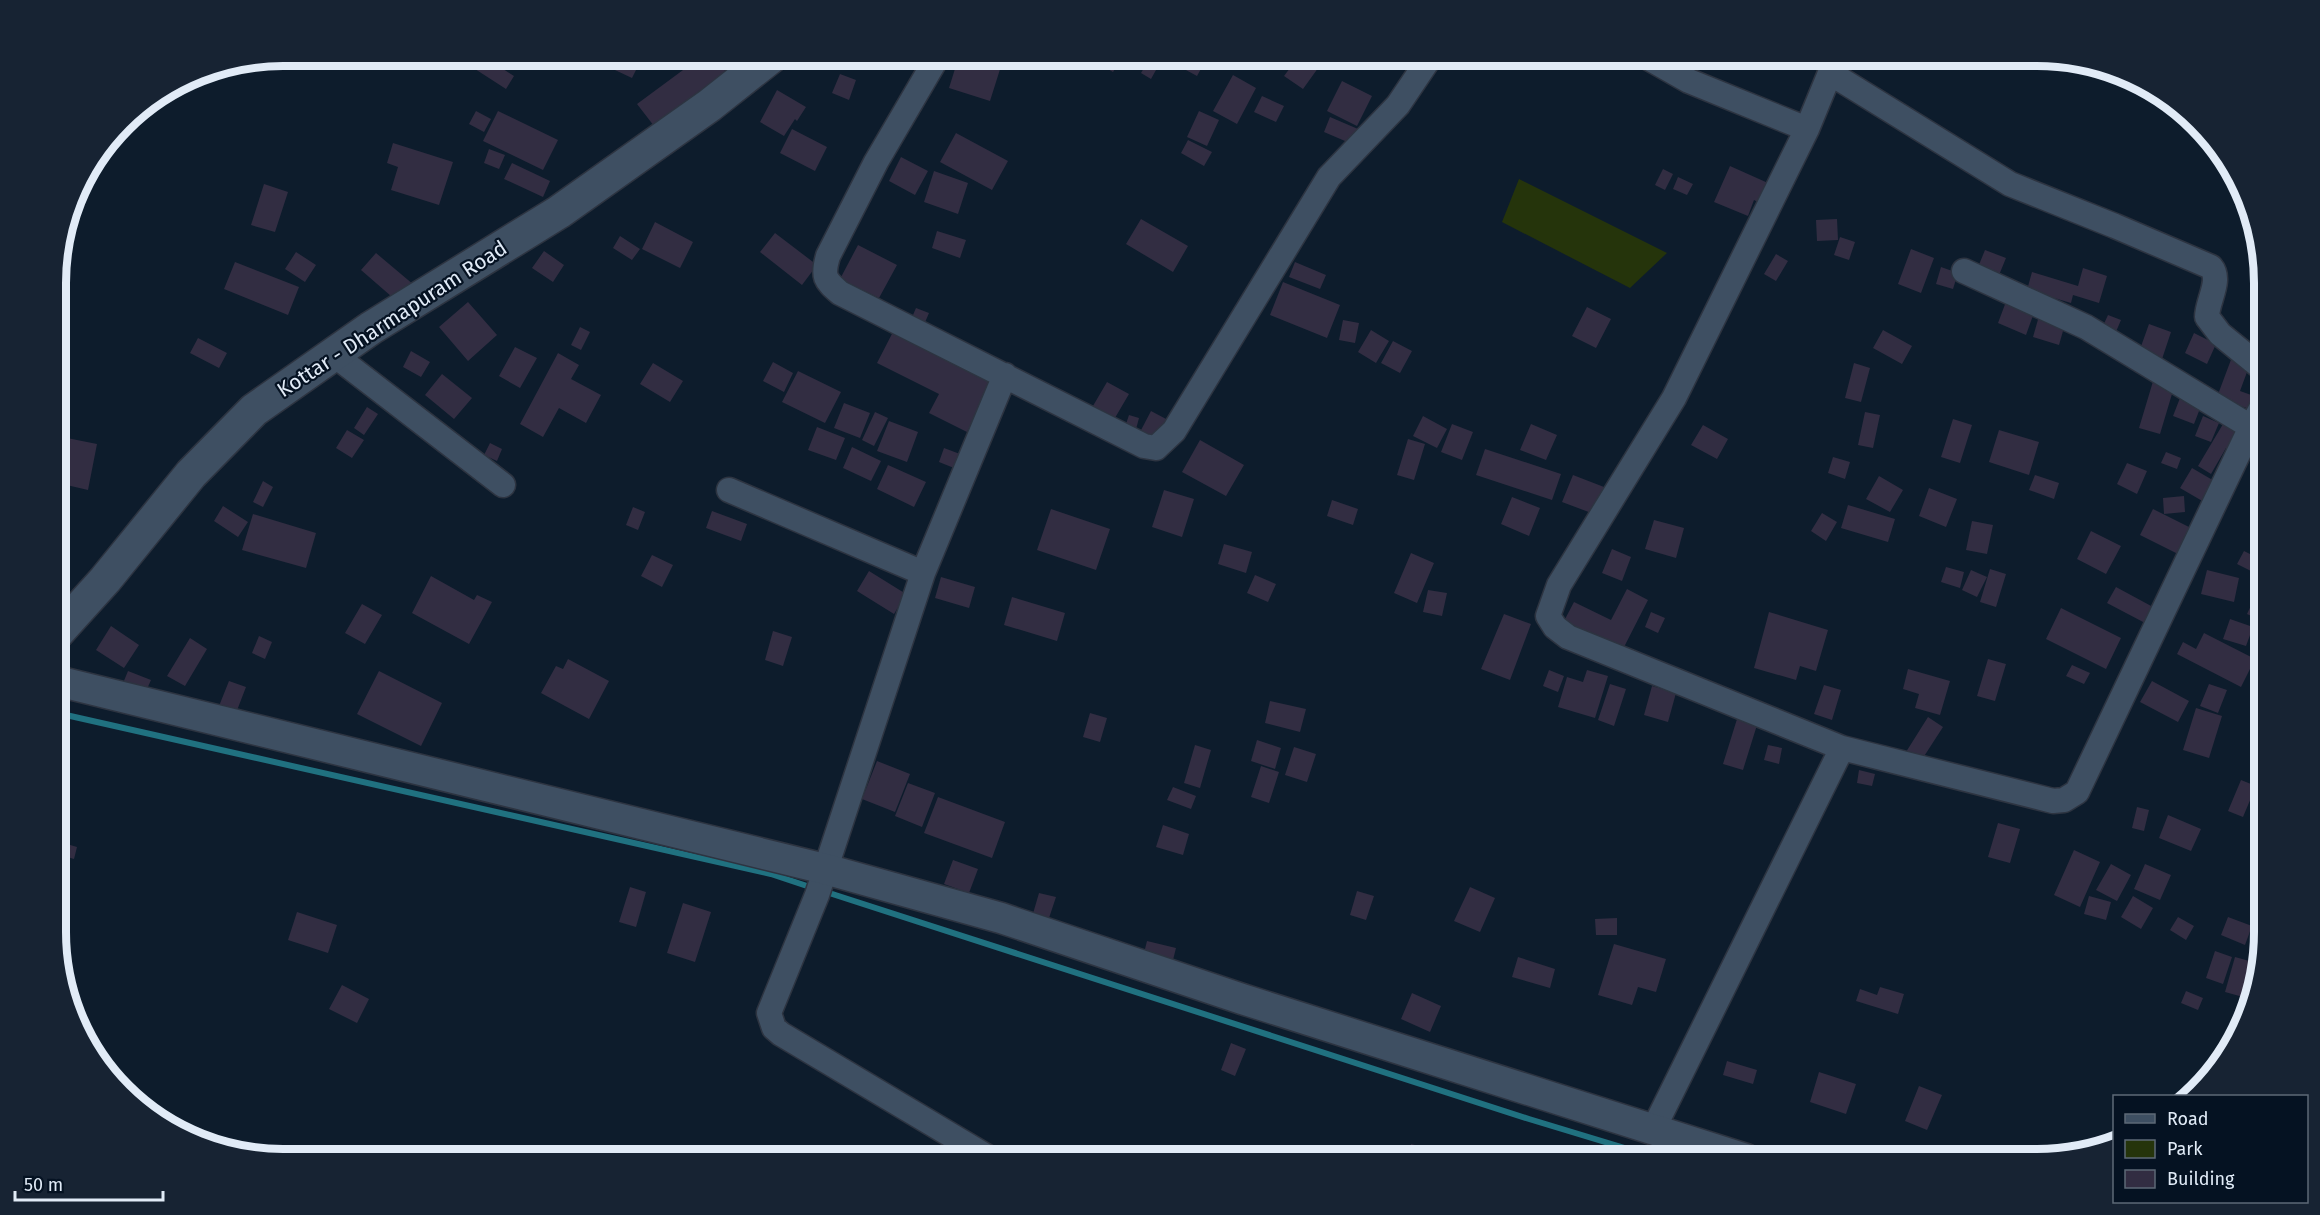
<svg xmlns="http://www.w3.org/2000/svg" width="2320" height="1215" font-family="'Fira Sans',sans-serif">
  <rect width="100%" height="100%" fill="#0d1c2c"/>
  <path fill="#25340b" d="M1519,179l148,74 -37,35 -128,-66z"/>
  <g fill="none" stroke-linecap="round" stroke-linejoin="round">
    <path stroke="#207180" stroke-width="6" d="M57,713l714,161 42,14
      M823,891l706,228 132,40"/>
  </g>
  <path fill="#322d42" d="M483,56l31,20 -8,13 -31,-20z
    M585,56h58l-11,22z
    M702,56h12l12,16 -72,54 -17,-22z
    M865,56h28l-10,13z
    M959,56h21l22,7 -12,38 -41,-13z
    M1019,56h24l-7,10z
    M1101,56h22l-10,16 -16,-9z
    M1151,56l10,5 -10,18 -10,-6z
    M1160,56h48l-11,20z
    M1299,56h11l11,8 -18,25 -19,-13z
    M840,74l16,6 -7,20 -17,-7z
    M1233,75l23,13 -19,36 -24,-13z
    M1342,81l30,15 -15,30 -30,-15z
    M777,90l29,17 -9,14 -2,-2 -11,17 -24,-14z
    M1262,96l22,10 -8,16 -22,-10z
    M476,111l15,8 -7,13 -15,-8z
    M498,111l60,29 -15,30 -60,-29z
    M1199,111l20,9 -12,26 -20,-9z
    M1330,117l28,12 -6,15 -28,-12z
    M792,129l35,18 -12,24 -35,-18z
    M956,133l52,28 -16,29 -52,-28z
    M1188,140l24,12 -8,14 -23,-13z
    M393,143l60,19 -14,43 -48,-15 7,-23 -11,-4z
    M489,149l16,6 -6,14 -15,-6z
    M901,157l27,14 -13,24 -26,-14z
    M512,163l38,18 -7,16 -39,-18z
    M1730,166l38,17 -8,20 -6,-3 -6,16 -34,-14z
    M1663,169l10,5 -8,16 -10,-5z
    M934,171l34,12 -10,31 -34,-12z
    M1678,177l15,7 -6,11 -14,-6z
    M264,184l24,8 -13,40 -24,-7z
    M1141,219l47,27 -15,26 -47,-28z
    M1837,219l1,21 -21,1 -1,-21z
    M655,222l38,20 -13,26 -38,-19z
    M937,231l29,9 -6,18 -28,-10z
    M775,233l42,32 -15,20 -42,-33z
    M620,236l20,13 -8,11 -19,-12z
    M1840,237l15,5 -6,18 -15,-5z
    M858,245l39,20 -18,33 -39,-19z
    M1911,249l23,9 -13,35 -23,-9z
    M1985,250l21,8 -9,22 -21,-8z
    M544,251l20,14 -11,17 -21,-14z
    M296,252l20,13 -11,17 -20,-13z
    M376,253l38,32 -15,18 -38,-33z
    M1776,254l12,7 -12,20 -12,-7z
    M235,262l64,25 -11,28 -64,-26z
    M1295,262l31,13 -6,14 -31,-12z
    M1941,267l17,6 -5,16 -17,-5z
    M2083,268l24,8 -8,27 -26,-8 -2,8 -44,-13 5,-18 46,14z
    M1283,282l57,23 -13,33 -57,-23z
    M2007,299l28,11 -9,25 -28,-12z
    M468,302l29,33 -29,26 -29,-34z
    M1587,307l24,12 -15,29 -24,-12z
    M916,308l13,5 -6,14 -13,-5z
    M2108,315l13,5 -6,14 -13,-6z
    M2039,316l26,8 -6,21 -26,-8z
    M2262,318h1v22l-7,-2z
    M1343,320l16,3 -4,20 -16,-3z
    M2149,324l22,8 -9,27 -23,-7z
    M580,327l10,5 -9,18 -10,-5z
    M895,328l97,53 -25,51 -38,-19 10,-19 -62,-31z
    M1371,330l18,11 -13,22 -18,-11z
    M1883,330l29,16 -10,18 -29,-16z
    M2194,333l22,11 -9,20 -22,-11z
    M198,338l29,15 -8,15 -29,-15z
    M1393,341l19,10 -12,22 -19,-10z
    M515,347l22,11 -17,30 -21,-12z
    M411,351l19,11 -9,15 -18,-10z
    M558,353l21,12 -8,14 30,16 -15,28 -27,-15 -16,29 -23,-13z
    M2232,357l18,7 -10,27 14,5 -5,13 -32,-12z
    M773,362l20,11 -9,19 -21,-11z
    M653,363l30,18 -13,21 -30,-18z
    M1854,363l16,5 -9,34 -16,-4z
    M798,371l43,21 -16,31 -43,-21z
    M442,374l30,24 -18,21 -29,-24z
    M2154,378l21,6 -15,50 -21,-6z
    M1107,382l22,12 -17,29 -22,-12z
    M2180,398l21,8 -7,18 -21,-8z
    M844,403l26,10 -10,25 -26,-10z
    M367,407l11,7 -14,21 -10,-7z
    M1151,411l17,9 -11,21 -17,-9z
    M875,412l13,6 -14,28 -12,-6z
    M1865,412l15,3 -7,33 -15,-3z
    M1129,415l10,3 -4,15 -11,-3z
    M1423,416l24,13 -10,19 -24,-12z
    M2203,416l16,7 -8,19 -16,-6z
    M1953,419l19,6 -12,38 -19,-6z
    M2226,419l20,12 -12,21 -8,-4 -15,26 -13,-8z
    M889,421l29,11 -11,30 -30,-11z
    M1452,424l21,8 -11,28 -21,-8z
    M1531,424l26,11 -11,25 -26,-10z
    M1703,425l25,14 -11,20 -26,-14z
    M817,427l28,11 -9,22 -28,-10z
    M347,430l17,10 -12,18 -16,-10z
    M1999,430l40,12 -10,33 -40,-13z
    M67,438l30,6 -9,46 -30,-7z
    M1408,439l17,5 -11,36 -17,-5z
    M1200,440l44,25 -18,31 -44,-24z
    M490,443l12,6 -5,12 -13,-6z
    M852,447l29,14 -10,20 -28,-13z
    M944,448l16,6 -6,14 -15,-6z
    M1485,449l76,25 -9,26 -76,-25z
    M2166,452l15,6 -4,11 -16,-6z
    M1833,457l17,5 -5,17 -17,-6z
    M2127,463l20,8 -10,23 -20,-10z
    M888,465l38,17 -12,25 -37,-18z
    M2192,468l24,14 -12,20 -24,-14z
    M1573,475l31,12 -10,27 -32,-12z
    M2035,475l24,8 -5,16 -25,-9z
    M1879,476l24,14 -13,22 -24,-13z
    M263,481l10,6 -10,20 -10,-5z
    M1929,488l28,11 -11,28 -27,-11z
    M1164,490l30,9 -12,38 -30,-10z
    M2184,496l1,16 -21,2 -1,-16z
    M1512,497l28,11 -11,28 -28,-12z
    M1332,500l26,9 -5,16 -26,-9z
    M1848,505l47,14 -7,23 -47,-14z
    M223,506l25,16 -10,15 -24,-16z
    M633,507l12,5 -7,18 -12,-5z
    M1051,509l59,20 -14,41 -59,-20z
    M2153,509l40,20 -13,26 -40,-20z
    M712,511l35,13 -6,17 -35,-13z
    M1822,513l15,9 -11,19 -15,-10z
    M253,514l63,19 -10,35 -64,-18z
    M1654,520l30,8 -8,30 -31,-9z
    M1972,521l21,4 -6,29 -21,-4z
    M2091,531l30,15 -15,28 -29,-15z
    M1224,544l28,8 -6,21 -28,-9z
    M1612,549l19,8 -9,24 -20,-8z
    M2244,551l14,7 -7,13 -14,-7z
    M1411,553l23,10 -17,40 -23,-10z
    M652,555l21,10 -11,22 -21,-11z
    M1946,567l18,5 -4,16 -19,-6z
    M1990,569l16,5 -10,33 -16,-5z
    M1971,570l16,7 -10,20 -15,-7z
    M2207,570l32,8 -5,24 -33,-8z
    M869,571l37,23 -12,20 -37,-23z
    M1255,575l21,9 -8,18 -21,-9z
    M431,576l43,24 3,-5 15,7 -23,42 -57,-31z
    M941,577l34,10 -6,21 -34,-10z
    M2116,587l37,20 -8,16 -38,-20z
    M1627,589l21,11 -26,51 -58,-30 10,-19 37,18z
    M1428,590l19,3 -5,23 -19,-4z
    M2256,595l8,3v14l-4,8 -13,-6z
    M1012,597l53,16 -8,28 -53,-16z
    M362,604l20,11 -17,29 -20,-11z
    M2061,608l60,30 -15,31 -60,-30z
    M1651,612l14,6 -7,15 -13,-6z
    M1769,612l59,18 -12,41 -16,-5 -4,14 -42,-12z
    M1504,614l27,10 -21,56 -29,-11z
    M2230,619l23,8 -7,19 -23,-7z
    M111,626l28,19 -15,23 -28,-18z
    M773,631l19,6 -9,29 -18,-6z
    M2204,633l51,26 -14,28 -64,-33 6,-12 13,7z
    M259,636l13,6 -7,17 -13,-6z
    M190,638l17,11 -22,37 -18,-10z
    M568,659l41,22 -20,38 -48,-26 15,-27 7,3z
    M1988,659l18,5 -11,37 -18,-5z
    M2072,665l18,8 -6,11 -18,-8z
    M1908,669l42,12 -10,34 -25,-7 4,-14 -16,-5z
    M1549,670l15,6 -6,16 -15,-6z
    M1587,670l21,6 -13,42 -37,-11 9,-30 16,5z
    M128,671l23,9 -8,18 -22,-10z
    M379,671l63,32 -21,43 -64,-32z
    M229,681l17,6 -10,26 -17,-7z
    M2152,681l37,20 -11,21 -38,-20z
    M1610,684l16,5 -12,37 -16,-6z
    M2209,684l18,6 -9,23 -18,-7z
    M1824,685l17,5 -9,30 -18,-6z
    M1652,686l24,7 -8,29 -24,-7z
    M1270,701l36,8 -6,23 -35,-9z
    M2196,708l26,8 -13,42 -26,-8z
    M1090,713l17,5 -7,24 -17,-5z
    M1928,717l15,10 -22,34 -15,-9z
    M1737,719l20,6 -14,45 -20,-6z
    M1257,740l24,8 -6,21 -24,-8z
    M1195,745l16,5 -11,38 -16,-5z
    M1768,745l14,3 -3,16 -15,-4z
    M1294,747l22,7 -9,28 -22,-7z
    M877,761l33,13 -15,38 -33,-13z
    M1261,766l18,6 -10,31 -18,-6z
    M1859,770l16,4 -3,12 -15,-3z
    M2241,780l15,6 -13,31 -15,-6z
    M908,783l27,10 -13,34 -27,-11z
    M1173,787l23,9 -5,13 -24,-9z
    M938,797l67,25 -13,36 -68,-25z
    M2137,807l12,3 -5,21 -12,-3z
    M2168,815l33,14 -10,22 -32,-13z
    M1998,823l22,6 -10,34 -22,-6z
    M1163,825l26,9 -6,21 -27,-8z
    M57,841l20,6 -3,12 -17,-5z
    M2074,850l26,12 -20,45 -26,-12z
    M953,860l25,9 -9,24 -25,-9z
    M2111,864l20,11 -14,26 -21,-11z
    M2145,864l26,11 -11,25 -26,-11z
    M630,887l16,5 -10,35 -17,-5z
    M1470,887l25,11 -15,34 -26,-11z
    M1357,891l17,5 -8,24 -16,-5z
    M1039,893l17,4 -8,24 -16,-4z
    M2089,896l22,6 -5,18 -22,-6z
    M2133,896l20,12 -12,21 -20,-12z
    M683,903l28,9 -16,50 -28,-9z
    M297,912l40,13 -9,28 -40,-13z
    M2178,917l16,9 -8,14 -16,-10z
    M2228,917l24,9 -7,19 -24,-10z
    M1617,918v17h-21l-1,-16z
    M1147,941l29,7 -4,16 -29,-7z
    M1614,944l52,15 -10,33 -18,-5 -6,18 -34,-10z
    M2215,951l17,6 -9,27 -17,-6z
    M1518,957l37,12 -5,19 -38,-11z
    M2235,957l18,5 -10,35 -18,-5z
    M342,985l27,14 -12,24 -28,-14z
    M1880,987l24,7 -6,20 -42,-13 4,-12 17,6z
    M2186,991l17,7 -5,12 -17,-7z
    M1412,993l29,13 -11,26 -29,-13z
    M1231,1043l15,6 -11,27 -14,-6z
    M1727,1061l30,9 -4,14 -30,-9z
    M1819,1072l37,12 -10,30 -36,-12z
    M1919,1086l23,9 -15,35 -22,-9z
    M1411,1144l16,4 -3,11h-16z
    M1917,1150l21,7 -1,2h-22z"/>
  <g fill="none" stroke-linecap="round" stroke-linejoin="round">
    <defs>
      <path id="minor" d="M938,56l-62,106 -48,94c-6,21 -3,24 12,37l304,153 12,2 18,-17 155,-254 69,-72 33,-49
        M1645,56l44,25 118,48
        M1830,73l180,111 105,42 96,41c11,13 -4,34 -4,50l13,17 43,35
        M1964,271l122,56 165,100
        M333,354l170,131
        M729,490l194,83
        M1842,748l211,53 11,-1 13,-8 174,-365 12,-22
        M1653,1130l189,-382 -274,-111 -13,-10 -7,-11 11,-31 115,-187 133,-269 23,-56 12,-17
        M991,1159l-210,-125 -7,-6 -5,-15 48,-118 106,-322 82,-198
        M1669,1159l5,-23"/>
      <path id="tertiary" d="M57,681l768,188 176,49 241,81 504,160"/>
      <path id="secondary" d="M57,633l48,-53 86,-106 63,-64 117,-82 188,-116 151,-107 62,-49"/>
    </defs>
    <use href="#minor" stroke="#2d3441" stroke-width="27"/>
    <use href="#tertiary" stroke="#2d3441" stroke-width="33"/>
    <use href="#secondary" stroke="#2d3441" stroke-width="36"/>
    <use href="#minor" stroke="#3e4f62" stroke-width="24"/>
    <use href="#tertiary" stroke="#3e4f62" stroke-width="30"/>
    <use href="#secondary" stroke="#3e4f62" stroke-width="33"/>
  </g>
  <g text-anchor="middle" stroke-width="4.5" stroke-linejoin="round" paint-order="stroke">
    <g font-size="21" fill="#e1ebf7" stroke="#051222">
      <text transform="translate(392 319) rotate(-33)" y="7">Kottar - Dharmapuram Road</text>
    </g>
  </g>
  <path d="M0 0H2320V1215H0ZM283 66H2037A217 217 0 0 1 2254 283V932A217 217 0 0 1 2037 1149H283A217 217 0 0 1 66 932V283A217 217 0 0 1 283 66Z" fill="#172333" fill-rule="evenodd"/>
  <path fill="none" stroke="#e1ebf7" stroke-width="8" d="M283 66H2037A217 217 0 0 1 2254 283V932A217 217 0 0 1 2037 1149H283A217 217 0 0 1 66 932V283A217 217 0 0 1 283 66Z"/>
  <rect x="2113" y="1095" width="195" height="108" fill="#051222" stroke="#5d6977" stroke-width="1.5"/>
  <rect x="2125" y="1114" width="30" height="9" fill="#3e4f62" stroke="#5d6977" stroke-width="1.5"/>
  <text x="2167" y="1125" font-size="18" fill="#e1ebf7">Road</text>
  <rect x="2125" y="1140" width="30" height="18" fill="#25340b" stroke="#5d6977" stroke-width="1.5"/>
  <text x="2167" y="1155" font-size="18" fill="#e1ebf7">Park</text>
  <rect x="2125" y="1170" width="30" height="18" fill="#322d42" stroke="#5d6977" stroke-width="1.5"/>
  <text x="2167" y="1185" font-size="18" fill="#e1ebf7">Building</text>
  <path d="M15 1191v9h148v-9" fill="none" stroke="#e1ebf7" stroke-width="3"/>
  <text x="24" y="1191" font-size="18" fill="#e1ebf7" stroke="#051222" stroke-width="4.5" paint-order="stroke">50 m</text>
</svg>
